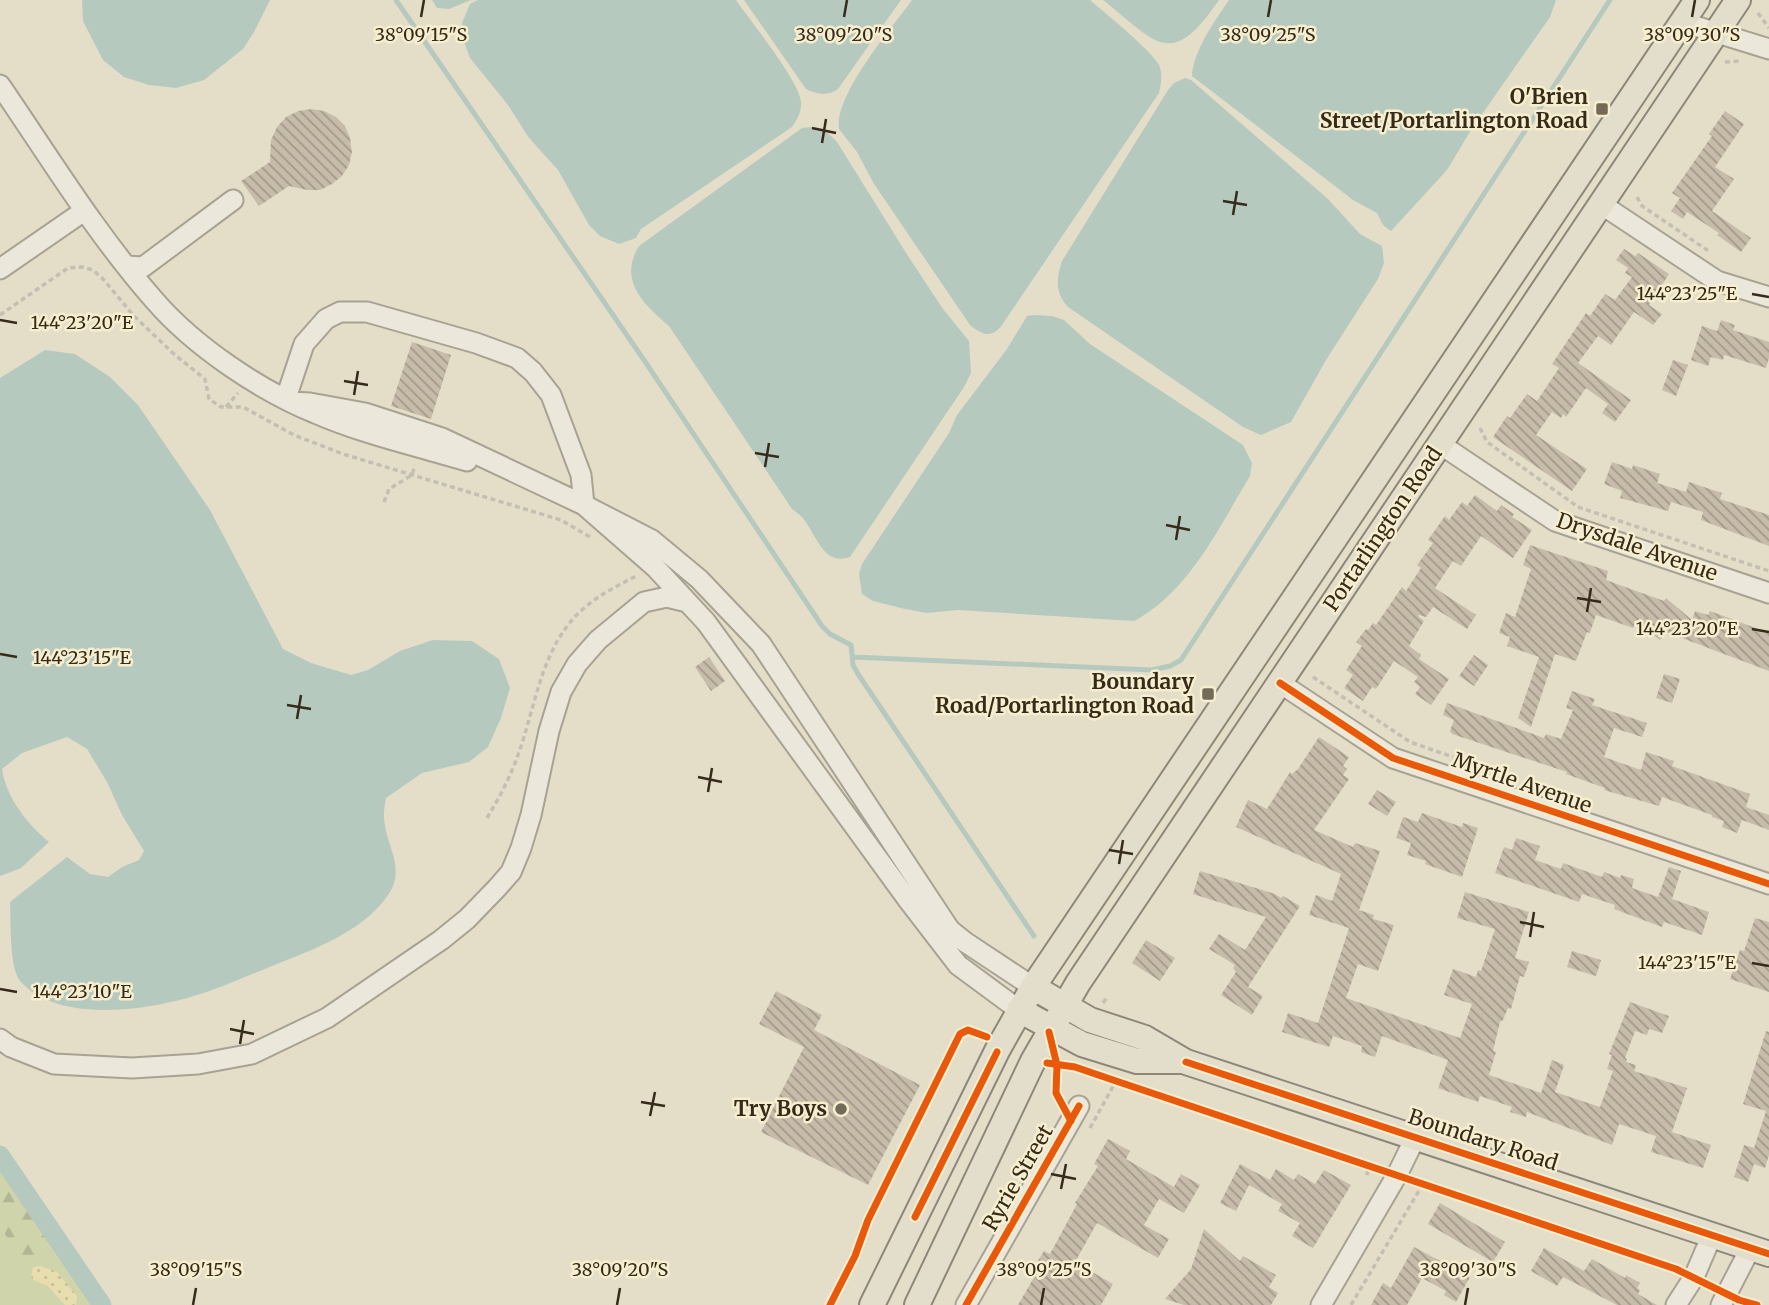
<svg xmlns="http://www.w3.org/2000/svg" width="1769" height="1305" font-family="Merriweather,serif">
  <defs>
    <pattern id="forest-firs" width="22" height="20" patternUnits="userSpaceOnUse" patternTransform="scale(1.75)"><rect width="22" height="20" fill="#d0d4ab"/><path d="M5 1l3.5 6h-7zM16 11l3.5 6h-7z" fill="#b3b693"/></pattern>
    <pattern id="sand-dots" width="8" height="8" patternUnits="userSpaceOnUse" patternTransform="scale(1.75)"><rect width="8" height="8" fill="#e8ddaf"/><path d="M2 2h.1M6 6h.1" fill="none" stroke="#c8be96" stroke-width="1.8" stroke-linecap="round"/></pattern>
    <pattern id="building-back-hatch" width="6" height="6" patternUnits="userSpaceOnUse" patternTransform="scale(1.75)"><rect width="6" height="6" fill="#c7bcaa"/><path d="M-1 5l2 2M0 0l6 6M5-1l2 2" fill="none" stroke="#a2998a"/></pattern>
  </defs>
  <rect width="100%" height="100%" fill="#e4dec9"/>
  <path fill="#d0d4ab" d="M0,1169l92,136h-92z"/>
  <path fill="url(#forest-firs)" d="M0,1169l57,85c-13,10 -20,14 -36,10l-3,-11 -18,-26z"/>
  <path fill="url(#sand-dots)" d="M40,1266l17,6 20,24 -1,9h-11l-17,-19 -15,-6 -2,-4 2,-9z"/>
  <path fill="#b6c9be" d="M82,0h188l-16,32 -11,17 -39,31 -28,8 -27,-3 -25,-8 -21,-17 -20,-39z
    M432,0h39l-22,9 -12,-1z
    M478,0h258c13,19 64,82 65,102 1,9 -4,18 -9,25l-151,102 -5,9 -17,6 -19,-8 -11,-11 -31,-55 -29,-32 -21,-33 -38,-47 -8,-22v-13l8,-19z
    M744,0h157l-63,89c-10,7 -21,6 -32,0z
    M912,0h178c15,13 61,50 69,65 4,9 2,19 0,28l-157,232c-11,14 -20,10 -32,0l-96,-141 -17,-32 -18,-23c-5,-34 53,-101 73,-129z
    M1103,0h116c-48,70 -61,44 -116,0z
    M1229,0h327l-6,17 -79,113 -24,40 -56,61 -8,-6 -6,-12 -24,-13 -161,-124c1,-24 23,-56 37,-76z
    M1185,78l6,2 137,119 32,35 22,12 2,17 -6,16 -52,81 -35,62 -30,13 -18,-8 -175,-120c-13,-14 -12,-28 -6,-46l106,-171 6,-7z
    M811,127l17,6 9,9 71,114 35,53 26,32 2,32 -7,14 -114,170c-26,9 -33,-20 -45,-36 -3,-5 -8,-8 -13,-12l-123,-183c-26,-22 -51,-46 -30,-80l163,-118z
    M1034,315l18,1 12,4 26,24 153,101 9,18 -2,13c-31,51 -61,116 -116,145l-176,-11 -32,3 -25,-5 -28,-7 -11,-7 -3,-20 3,-10 87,-131 8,-18 50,-66 20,-33z
    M45,350l30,4 35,23 28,28 72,105 73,139 28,14 40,12 17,-5 32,-19 33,-11 39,1 27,18 11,29 -9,30 -13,29 -19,15 -47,11 -36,25c-1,5 -2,11 -2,16 -1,29 24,53 4,81 -25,37 -76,55 -116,71 -20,8 -40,17 -60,24 -51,19 -151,37 -192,-9 -11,-14 -9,-60 -10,-79l57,-45 23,17 18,3 14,-10 17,-7 5,-9 -22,-36 -15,-33 -20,-33 -20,-12 -45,16 -20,16c4,28 25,55 47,73l-28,26 -21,8v-498z"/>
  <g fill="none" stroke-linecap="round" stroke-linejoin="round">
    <path stroke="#b6c9be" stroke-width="5" d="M396,0l248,360 178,266 8,8 21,11 2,20 5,9 176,262
      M853,657l299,13 18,-4 11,-6 429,-660"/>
    <path stroke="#b6c9be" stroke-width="19" d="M0,1155l102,150"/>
  </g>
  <path fill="url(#building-back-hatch)" d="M311,109l13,2 12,6 9,9 5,12 2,14 -3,13 -7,11 -10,8 -12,6h-13l-18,-4 -30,20 -18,-25 29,-19 1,-22 6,-13 9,-10 12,-6z
    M1725,111l19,13 -29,43 19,12 -22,32 39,27 -10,14 -24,-17 2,-2 -32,-21 -4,7 -12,-8 9,-13 -8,-5 40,-57 -3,-2z
    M1624,249l11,7 3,-3 31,21 -20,31 13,9 -9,11 -19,-13 -23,33 -13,-9 -20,27 53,37 -16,22 -13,-9 6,-9 -22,-16 -20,29 -3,-3 -2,4 -9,-6 -16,23 51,34 -15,22 -79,-54 14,-21 3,2 17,-24 10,7 22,-33 -7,-4 34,-51 4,3 15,-22 10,6 17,-23 -7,-4 3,-5 -12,-8z
    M1721,320l14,5 -2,5 36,12v16l-3,10 -42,-13 -1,5 -12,-3 -3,9 -17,-6 11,-34 15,5z
    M412,342l39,13 -20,64 -40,-13z
    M1673,360l15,5 -12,31 -14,-6z
    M1612,462l20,7 1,-4 27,9 -3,9 29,9 3,-10 33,11 -2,6 49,16v31l-68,-26 2,-8 -32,-10 -3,9 -48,-13 2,-7 -18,-7z
    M1475,495l22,16 4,-6 13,9 -2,3 20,13 -19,28 -32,-22 -20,30 -8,-5 -18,27 41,27 -9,14 -34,-22 -7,10 -7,-2 -1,1 6,5 -15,25 12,9 -2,4 30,20 -18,26 -16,-11 5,-7 -6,-5 4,-5 -24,-16 -18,28 -4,-2 -9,14 -19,-13 9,-13 -7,-5 16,-24 -6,-4 10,-13 2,1 5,-7 3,2 26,-38 4,4 15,-23 -4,-3 16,-22 -5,-3 17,-24 4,4 13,-18 5,4z
    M1530,545l78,26 -2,9 58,21 2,-3 26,22 3,-9 13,4 2,-4 59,22v38l-103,-39 -6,8 -24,-20 -3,8 -37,-13 -6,18 -3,-1 -11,29 -21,-7 -24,73 -13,-9 21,-61 -32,-11 3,-9 -11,-4 7,-20 9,4 16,-48 -8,-4z
    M1474,655l14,10 -14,21 -15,-10z
    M709,657l16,24 -14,10 -16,-24z
    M1664,674l16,5 -8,24 -16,-5z
    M1572,691l23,8 -3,6 55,18 -5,14 -28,-9 -10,29 37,13 5,-18 28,9 -2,5 78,28 -4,13 23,8v15l-27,-10 -5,13 -15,-6 2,-6 -12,-4v-2l-50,-18 -3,9 -55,-16 1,-2 -39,-14 1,-2 -115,-38 -2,-3 4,-11 -11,-5 4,-12 97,35 2,-4 15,5 12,-29 -7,-2z
    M1319,737l30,20 -6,9 4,3 -4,6 6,4 -35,51 39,17 2,-4 25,8 -21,59 15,5 -1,4 21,6 -16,46 -20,-7 -12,34 114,40 12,-34 -28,-9 9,-26 23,8 2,-7 3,1 14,-42 -38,-11 8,-26 64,20 -14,46 14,4 -5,15 -4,-1 -9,33 -3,-1 -5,12 -3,2 -7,29 3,1 -7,23 52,18 11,-33 12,5 -9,27 45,15 13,-36 -6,-2 5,-14 -3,-1 21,-52 39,14 -7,17 -13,-4 -2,6 -12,-4 -10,27 2,1 -1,3 10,3 -2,6 53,17 -15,44 39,13 -8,23 -52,-16 5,-16 -37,-12 -7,21 -85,-33 -1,5 -16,-5 2,-5 -32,-11 -2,6 -40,-14 10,-28 -66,-24 -7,21 -14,-5 1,-6 -29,-10 -4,11 -47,-15 6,-19 30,10 31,-95 -40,-13 7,-20 16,6 9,-27 -105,-47 12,-27 19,9 23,-37 2,2 6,-5z
    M1377,790l19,12 -9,14 -19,-12z
    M1422,813l40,14 1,-4 15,5 -16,49 -37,-13 1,-3 -19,-6 4,-12 -15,-5 7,-21 15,5z
    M1516,838l24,8 -5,14 26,9 2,-6 39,14 2,-5 16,6 1,-3 13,4 -2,9 26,9 11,-30 12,4 -9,28 37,13 -7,23 -38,-13 -2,5 -48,-18 1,-4 -33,-11 -3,8 -84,-29 9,-26 8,3z
    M1200,871l75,23 6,4 2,-2 17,10 -52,81 15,9 -11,19 -31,-20 15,-23 -3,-4 2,-3 -26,-16 10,-15 26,16 21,-33 -73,-23z
    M1755,918l14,4v70l-39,-13 10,-29 4,1z
    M1146,940l29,18 -15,23 -28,-18z
    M1572,951l29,9 -5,16 -29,-9z
    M776,991l46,24 -8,15 106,55 -52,100 -107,-53 43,-85 -45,-23z
    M1766,1031l3,1v123l-4,13 -11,-4 -6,18 -14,-5 10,-32 10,3 12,-37 -23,-7z
    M1108,1139l22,12 -4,8 48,28 7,-13 19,11 -16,28 -25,-14 -15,26 25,14 -11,19 -61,-35 -22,39 38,22 -12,21h-83l22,-38 -4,-3 8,-13 6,3 27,-50 -2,-1 23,-37 -4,-2z
    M1240,1164l30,16 6,-11 18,11 4,-6 17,10 9,-14 27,15 -38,63 -21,-12 8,-13 -22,-12 4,-7 -33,-19 -13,26 -16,-8z
    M1440,1203l65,39 -12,20 -65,-38z
    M1204,1229l36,32 3,-5 33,19 -7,12 9,6 -7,12h-87l-19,-6 26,-30z
    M1414,1247l56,30 -14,25 -12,-7 2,-4 -24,-13 -15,27h-36l12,-22 8,5z
    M1544,1248l40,23 8,-12 33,19 1,-3 14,8 -3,5 3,2 -2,4 19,11h-40l-54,-28 -6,9 -26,-15z"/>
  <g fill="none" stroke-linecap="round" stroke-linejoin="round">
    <defs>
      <path id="minor" d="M1682,22l87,27
        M0,85c50,73 96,149 155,216 39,45 104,89 160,112 48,21 102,33 152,48
        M1601,204l116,77 52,16
        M126,266l17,1 90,-67
        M0,269l84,-58
        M286,398l18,-54 22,-25 14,-7h27l109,31 41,15 16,14 18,23 30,80 3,30 71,62 51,55 202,278 50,65 61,45
        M292,402l18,1 55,10 77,25 142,67 68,35 47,39 62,65 189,286 15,12 68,45
        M1440,444l115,77 214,72
        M1280,683l113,75 376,126
        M0,1039l11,8 43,17 78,4 66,-4 54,-10 75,-36 114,-78 26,-21 30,-31 14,-16 10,-24 10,-33 18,-84 12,-39 16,-28 21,-24 46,-38 23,-5 20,5
        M966,1305l113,-199
        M1321,1305l76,-130 19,-39
        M1676,1305l18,-28 18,-42
        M1721,1305l30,-58"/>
      <path id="major" d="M1033,987l57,33 55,18 41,24 583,192
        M1019,1010l63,34 55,17h46
        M872,1305l126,-256 35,-62 664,-987
        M917,1305l116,-244 45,-78 660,-983"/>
    </defs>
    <use href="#minor" stroke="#a8a293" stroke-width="23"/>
    <use href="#major" stroke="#8e8779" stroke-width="28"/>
    <path stroke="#c3bfb2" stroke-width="3.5" stroke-dasharray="5 3.5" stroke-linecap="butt" d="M1758,13l11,15
      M1725,62l15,-1
      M1637,197l5,9 68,46
      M0,315l68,-47 14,-1 11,3 11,10 29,35 42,40 30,24 4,20 12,8h22l51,28 49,19 218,66 31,18
      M226,407l12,-14
      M1480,428l7,14 91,65 191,64
      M384,502l5,-13 23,-14 3,-10
      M1313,677l97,65 43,15
      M487,818c12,-20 23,-40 31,-63 18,-49 23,-109 65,-146 17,-15 36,-24 55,-34
      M1103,1003l4,-6
      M1090,1128l26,-47
      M1367,1175l1,-9
      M1351,1305l72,-121"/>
    <use href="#minor" stroke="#ebe7db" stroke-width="19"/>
    <use href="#major" stroke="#e3decc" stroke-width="24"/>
    <defs>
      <path id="cycleway" d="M1280,683l113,75 376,126
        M1049,1032l8,33 -1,28 15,28
        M1186,1062l583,192
        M1047,1063l28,4 41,14 560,188 63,31 18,5
        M915,1217l82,-165
        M830,1305l25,-49 13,-36 92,-186 8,-4 19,7
        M966,1305l113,-199"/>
    </defs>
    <use href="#cycleway" stroke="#f6eece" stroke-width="11"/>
    <use href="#cycleway" stroke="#e8590c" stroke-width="7"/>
  </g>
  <path fill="none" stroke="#362b1b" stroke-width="2.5" d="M421,17l3,-17M844,17l3,-17M1268,17l3,-17M1692,17l3,-17M812,128l24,5M822,143l4,-24M1223,201l24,4M1233,215l4,-24M1752,294l17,3M0,320l17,3M344,381l24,4M354,395l4,-24M755,453l24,4M765,467l4,-24M1166,525l24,5M1176,540l4,-24M1577,598l24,4M1587,612l4,-24M1752,629l17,3M0,654l17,3M287,705l24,4M297,719l4,-24M698,777l24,5M708,792l4,-24M1109,850l24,4M1119,864l4,-24M1520,922l24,5M1530,937l4,-25M1752,963l17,3M0,989l17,3M230,1029l24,5M240,1044l4,-24M641,1102l24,4M650,1116l5,-24M1051,1174l25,5M1061,1189l5,-25M193,1305l3,-17M617,1305l3,-17M1041,1305l3,-17M1465,1305l3,-17"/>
  <g fill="#736a58" stroke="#f6eece" stroke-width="2.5">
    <rect x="1595" y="102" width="14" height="14" rx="3.5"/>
    <rect x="1201" y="687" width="14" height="14" rx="3.5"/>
    <circle cx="841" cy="1109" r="7"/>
  </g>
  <g text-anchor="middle" stroke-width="5" stroke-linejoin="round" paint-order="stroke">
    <g font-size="21" font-weight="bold" fill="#362b1b" stroke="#f6eece" text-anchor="end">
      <text x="1588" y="104">O'Brien<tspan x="1588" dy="24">Street/Portarlington Road</tspan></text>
      <text x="1194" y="689">Boundary<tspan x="1194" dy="24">Road/Portarlington Road</tspan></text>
      <text x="827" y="1116">Try Boys</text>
    </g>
    <g font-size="21" fill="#362b1b" stroke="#f6eece">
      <text transform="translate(1383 529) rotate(-56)" y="7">Portarlington Road</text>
      <text transform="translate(1637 547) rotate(19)" y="7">Drysdale Avenue</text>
      <text transform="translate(1522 783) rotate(19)" y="7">Myrtle Avenue</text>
      <text transform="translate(1483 1140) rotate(18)" y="7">Boundary Road</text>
      <text transform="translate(1018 1178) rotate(-60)" y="7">Ryrie Street</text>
    </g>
  </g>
  <g font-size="18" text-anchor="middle" fill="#362b1b" stroke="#f6eece" stroke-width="5" stroke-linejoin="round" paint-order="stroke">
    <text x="421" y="41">38°09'15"S</text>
    <text x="844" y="41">38°09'20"S</text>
    <text x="1268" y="41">38°09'25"S</text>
    <text x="1692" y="41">38°09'30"S</text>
    <text x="1687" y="300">144°23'25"E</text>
    <text x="82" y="329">144°23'20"E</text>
    <text x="1687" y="635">144°23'20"E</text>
    <text x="82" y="664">144°23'15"E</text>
    <text x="1687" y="969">144°23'15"E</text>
    <text x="82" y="998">144°23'10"E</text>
    <text x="196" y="1276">38°09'15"S</text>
    <text x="620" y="1276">38°09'20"S</text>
    <text x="1044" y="1276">38°09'25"S</text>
    <text x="1468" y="1276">38°09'30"S</text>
  </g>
</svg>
